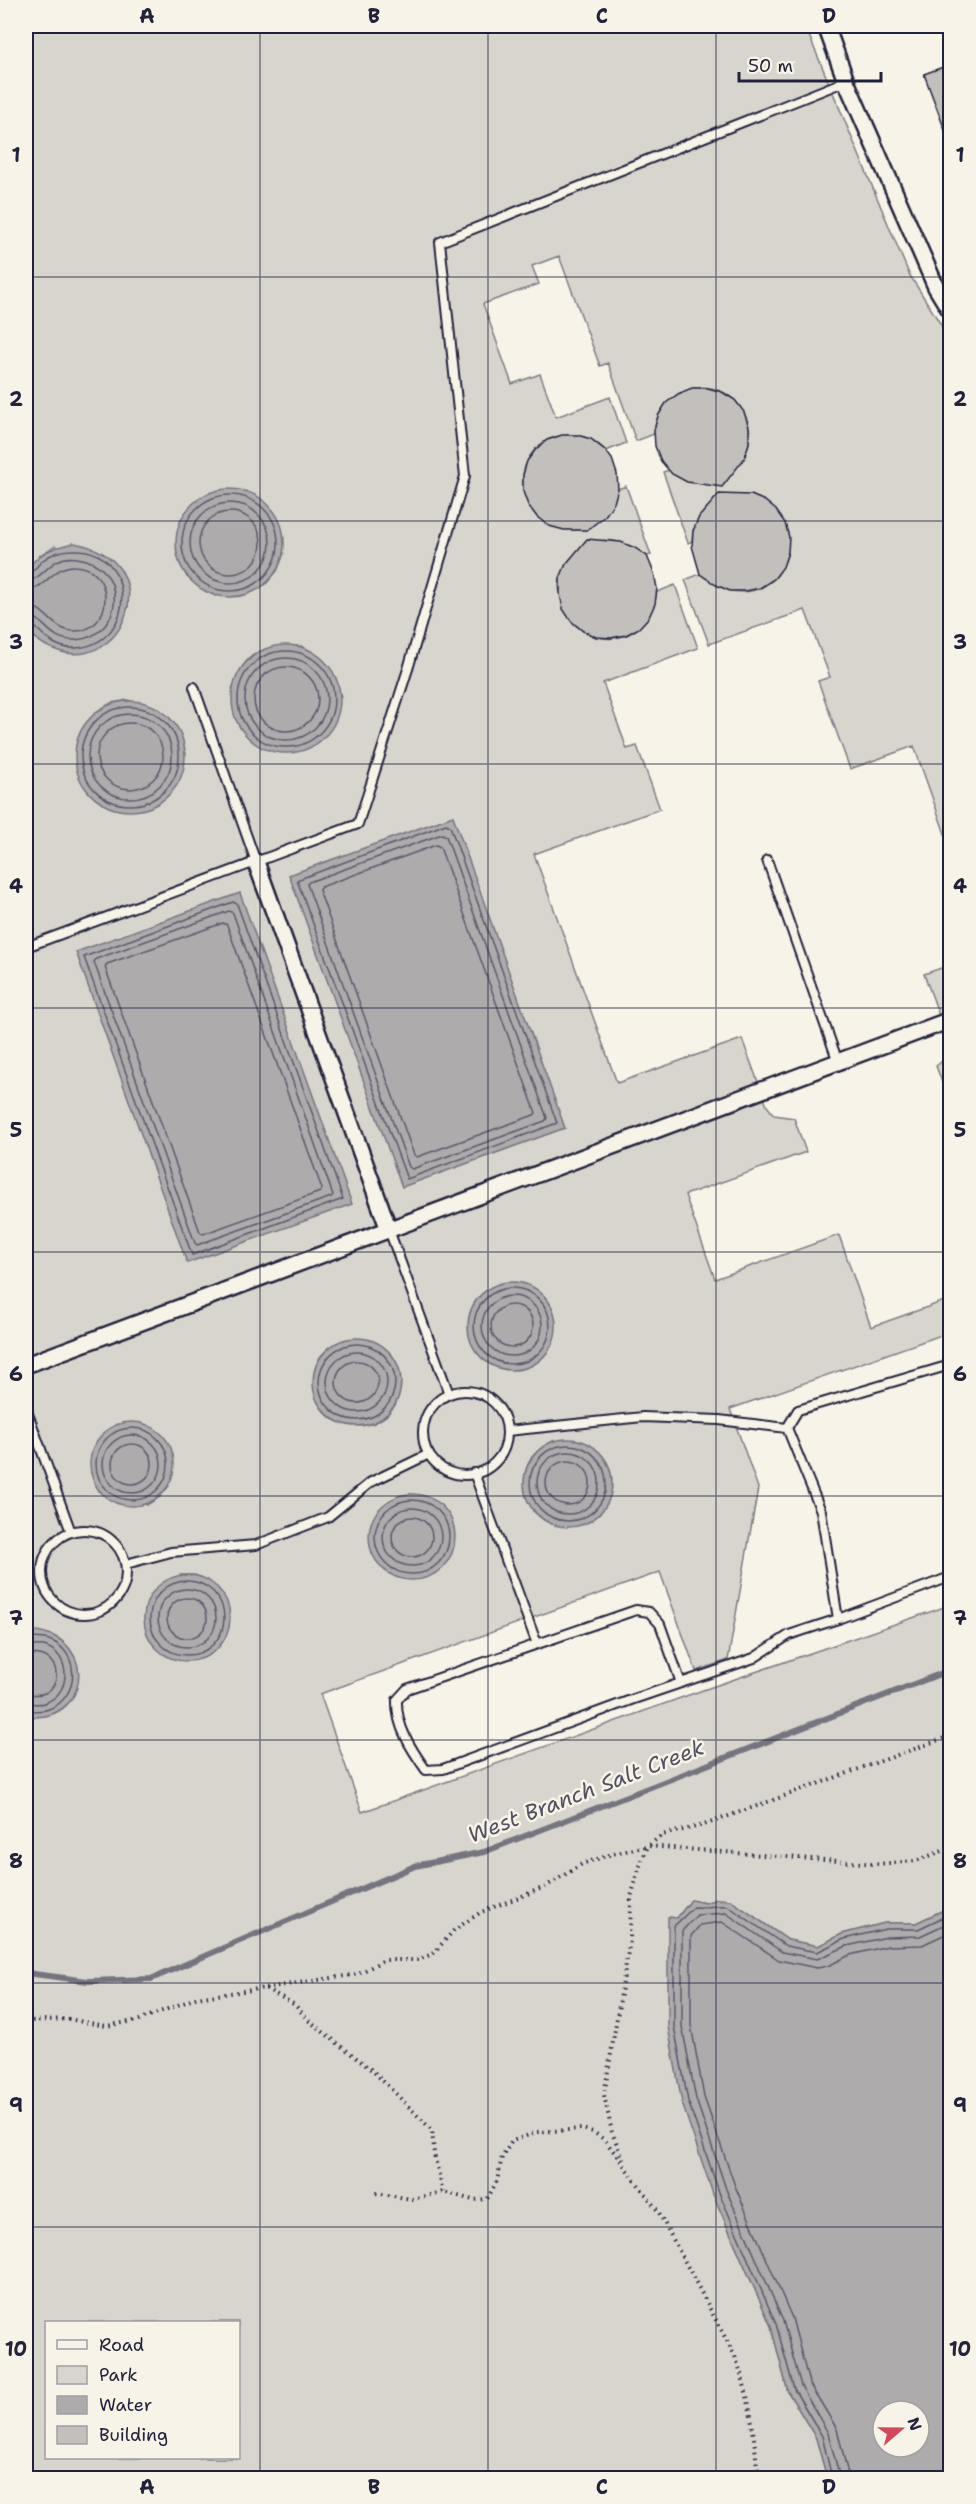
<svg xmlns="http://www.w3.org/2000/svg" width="976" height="2504" viewBox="0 0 976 2504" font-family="'Shantell Sans',sans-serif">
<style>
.green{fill:#d8d5cf;stroke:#7d7c85;stroke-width:1.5;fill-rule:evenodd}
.water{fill:#aeabad;stroke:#76747f;stroke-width:1.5;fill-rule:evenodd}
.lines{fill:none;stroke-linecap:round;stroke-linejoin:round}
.shore{stroke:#5a5969;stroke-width:1.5}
.stream{stroke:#76747f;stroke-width:6}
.building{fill:#c2bfbd;stroke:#22223b;stroke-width:1.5}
.lane-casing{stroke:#22223b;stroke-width:12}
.street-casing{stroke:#22223b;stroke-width:20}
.path{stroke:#22223b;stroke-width:4;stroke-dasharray:1.5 4.5;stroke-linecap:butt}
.lane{stroke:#f7f3e8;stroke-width:8}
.street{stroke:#f7f3e8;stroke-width:15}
.grid{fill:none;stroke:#22223b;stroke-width:1.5;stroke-opacity:0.55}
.labels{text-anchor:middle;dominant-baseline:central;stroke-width:5;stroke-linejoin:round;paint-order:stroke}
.water-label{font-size:22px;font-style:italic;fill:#535263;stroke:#f7f3e8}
.neatline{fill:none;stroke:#22223b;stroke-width:2}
.grid-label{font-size:20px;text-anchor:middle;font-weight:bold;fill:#22223b}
</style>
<rect width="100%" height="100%" fill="#f7f3e8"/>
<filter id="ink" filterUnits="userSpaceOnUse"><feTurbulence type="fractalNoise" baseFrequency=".0167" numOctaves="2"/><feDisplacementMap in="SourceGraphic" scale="12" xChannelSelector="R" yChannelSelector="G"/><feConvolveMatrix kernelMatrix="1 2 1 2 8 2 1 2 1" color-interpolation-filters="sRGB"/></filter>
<g filter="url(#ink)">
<g class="green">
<path d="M26 26H805L909 274 950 339V848L914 746 850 769 818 681 830 677 805 610 709 644 685 580 700 574C709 580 718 587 728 590 785 606 818 522 751 495L693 530 692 541 688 543 663 472 669 470 720 481C789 438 723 357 672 399 661 407 655 420 654 434L636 441 608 363 600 366 559 256 532 266 539 284 483 304 512 384 540 374 556 417 610 397 626 443 606 451C596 440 583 435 569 435 507 437 504 531 579 530L618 489 626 486 651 555 647 556C631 546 610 534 591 544 585 547 580 556 575 561 571 566 563 573 560 579 558 585 560 595 562 601 568 629 600 646 627 635 645 627 654 611 657 592L675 585 698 648 603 683 627 749 637 746 660 809 534 854 617 1083 742 1039 767 1106 774 1115 794 1118 806 1152 685 1195 715 1279 839 1235 871 1327 950 1299V1332L730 1409 758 1488 728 1660 696 1671 660 1572 320 1694 362 1812 703 1690 950 1605V1907L916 1923H885L842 1934 818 1946 788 1940 730 1900 717 1899 705 1903 691 1900 677 1918 669 1917 713 2194 771 2326 788 2392 816 2438 827 2478H26V1716C99 1726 92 1622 26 1633V624L30 633 128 608V589L122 571 55 546 40 555 26 573ZM284 553 277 571 265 585 215 596 200 588 187 577 179 562ZM301 646C325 657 336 671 341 697L232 689C247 648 260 648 301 646ZM128 700C162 716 178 714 186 754L94 713 111 703ZM497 1285 469 1334C469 1310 476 1297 497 1285ZM330 1347 396 1404 386 1416 372 1424H345L332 1419 322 1409 315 1370 320 1357ZM117 1424 169 1486 160 1497 147 1505 99 1491C84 1465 92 1439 117 1424ZM553 1441 544 1520 533 1511 527 1498 531 1458 541 1448ZM410 1494C488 1502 451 1609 384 1570L397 1496ZM180 1575H195L208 1580 154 1646 147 1633 144 1618ZM46 2322H238V2458H46Z"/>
<path d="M950 965V1100L949 1101 936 1066C946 1059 949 1053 948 1040L924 974Z"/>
</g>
<g class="water">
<circle cx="230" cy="543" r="54"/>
<path d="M74 543C171 560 123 681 51 648 41 644 28 634 26 623 22 608 26 588 26 573 35 553 54 547 74 543Z"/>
<circle cx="286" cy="699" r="54"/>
<circle cx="130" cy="756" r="55"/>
<path d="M453 816 565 1128 402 1187 289 875Z"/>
<path d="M240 893 352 1204 187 1263 76 952Z"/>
<circle cx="512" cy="1326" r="44"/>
<circle cx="357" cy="1382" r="44"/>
<circle cx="132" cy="1464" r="42"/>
<circle cx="568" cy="1483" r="44"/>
<circle cx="412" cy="1537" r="43"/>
<circle cx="187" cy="1618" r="43"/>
<path d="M37 1631C100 1642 88 1725 26 1716V1633Z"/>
<path d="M717 1899 730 1900 788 1940 818 1946 842 1934 885 1923H916L950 1907V2478H827L816 2438 788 2392 771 2326 713 2194 682 2103 668 2027V1917L677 1918 691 1900 705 1903ZM883 2411H919V2447H883Z"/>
</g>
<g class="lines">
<g class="shore">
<circle cx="230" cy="543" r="48"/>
<circle cx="230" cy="543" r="40"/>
<circle cx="230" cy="543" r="31"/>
<path d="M26 574C34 573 37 565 43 560 51 554 62 550 73 550 135 547 140 643 76 648 47 650 39 624 26 622"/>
<path d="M26 581C45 580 49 554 77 558 128 564 126 636 76 640 48 642 44 616 26 615"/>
<path d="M26 590C46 590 52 566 74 566 116 566 115 633 73 631 51 630 46 606 26 606"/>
<circle cx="286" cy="699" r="48"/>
<circle cx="286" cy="699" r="41"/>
<circle cx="286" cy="699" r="32"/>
<circle cx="130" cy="756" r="49"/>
<circle cx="130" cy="756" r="42"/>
<circle cx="130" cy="756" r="33"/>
<path d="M446 824 450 826 557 1123 407 1179 297 880Z"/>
<path d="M442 834 446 836 547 1118 545 1121 412 1169 409 1167 307 884 309 882Z"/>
<path d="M436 845 440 847 536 1113 534 1115 417 1157 414 1155 319 890 321 887Z"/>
<path d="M233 902 237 904 343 1199 192 1255 84 957Z"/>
<path d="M229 911 233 913 333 1195 331 1197 197 1245 195 1243 94 962 96 959Z"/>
<path d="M223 923 227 925 322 1189 320 1192 203 1234 200 1232 105 967 107 964Z"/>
<circle cx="512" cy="1326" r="38"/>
<circle cx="512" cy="1326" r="30"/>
<circle cx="512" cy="1326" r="21"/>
<circle cx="357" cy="1382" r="38"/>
<circle cx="357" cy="1382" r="30"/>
<circle cx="357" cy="1382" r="21"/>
<circle cx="132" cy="1464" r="36"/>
<circle cx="132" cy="1464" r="29"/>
<circle cx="132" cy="1464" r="20"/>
<circle cx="568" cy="1483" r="38"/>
<circle cx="568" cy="1483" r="31"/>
<circle cx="568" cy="1483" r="22"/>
<circle cx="412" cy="1537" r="37"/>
<circle cx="412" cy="1537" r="29"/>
<circle cx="412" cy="1537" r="20"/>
<circle cx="187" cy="1618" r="37"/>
<circle cx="187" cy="1618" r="29"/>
<circle cx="187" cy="1618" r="20"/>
<path d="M26 1639C33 1638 41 1637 49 1640 81 1651 80 1698 49 1709 41 1712 33 1711 26 1710"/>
<path d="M26 1647C32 1646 38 1645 44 1646 72 1654 72 1695 44 1703 38 1705 32 1703 26 1703"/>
<path d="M26 1656C30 1655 36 1654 40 1655 59 1659 62 1685 45 1693 39 1696 32 1694 26 1694"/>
<path d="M832 2478 822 2436 794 2389 776 2324 719 2192 688 2101 674 2026V1926L694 1907C705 1908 716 1905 728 1906L786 1946 817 1952 844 1939 886 1929H918L950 1914"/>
<path d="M840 2478 828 2433 801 2386 783 2321 726 2189 696 2099 682 2026V1931L697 1915 726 1913 782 1952 817 1959 847 1946 887 1937 920 1936 950 1922"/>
<path d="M849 2478 837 2429 809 2383 792 2318 735 2186 704 2097 691 2025V1936L700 1925 722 1922 779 1960 817 1968 828 1966 850 1955 888 1946 922 1945 950 1932"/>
</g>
<path class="stream" d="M26 1973 88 1981 151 1979 415 1866 484 1852 950 1670"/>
</g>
<g class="building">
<path d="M951 64V140L949 141 924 74Z"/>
<path d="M692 388H708L722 392 735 400 744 412 749 427V443L744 459 722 487 687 482 672 474 661 461 655 446 654 430 658 416 666 403 678 394Z"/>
<path d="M562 435H577L591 439 606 451 612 459 617 474 618 489 614 503 605 516 587 530H564L549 526 537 517 528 505 523 491V475L527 461 536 449 547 440Z"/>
<path d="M719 494 751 495 765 501 776 510 785 523 789 537 788 552 783 567 774 579 760 588 746 591H730L716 585 700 574 692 546 693 531 699 517Z"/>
<path d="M587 539 621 542 635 548 647 556 654 573 657 588 655 604 649 617 639 628 626 635 611 638 596 637 583 631 571 621 563 609 560 594V578L566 564Z"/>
</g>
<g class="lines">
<g class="lane-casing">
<g id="lane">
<path d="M194 687 256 862"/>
<path d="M767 860 838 1062"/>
<path d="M26 947 358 824 408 669 465 476 440 242 846 81"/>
<path d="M389 1230 449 1394"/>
<circle cx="465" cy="1433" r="42"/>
<path d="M26 1408 71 1532"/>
<path d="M787 1428 798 1410 950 1365"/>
<path d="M507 1431 643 1417 719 1420 787 1428 821 1511 838 1619 789 1635 754 1658 631 1700 443 1769 426 1770C411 1749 396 1726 397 1700L407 1689 636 1610 649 1612 660 1624 681 1683"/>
<path d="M474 1473 537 1644"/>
<circle cx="84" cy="1572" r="42"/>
<path d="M126 1564 171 1552 256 1545 328 1517 371 1482 429 1454"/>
<path d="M838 1619 950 1577"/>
</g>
</g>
<g class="street-casing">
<g id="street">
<path d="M826 26 846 81 936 287 950 310"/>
<path d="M256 862 389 1230"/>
<path d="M26 1365 950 1020"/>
</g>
</g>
<g class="path">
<path d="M265 1988 358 1974 384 1960H419L434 1953 454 1930 481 1912 545 1887 582 1864 612 1854 648 1846 876 1864 916 1861 950 1848"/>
<path d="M26 2021 68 2019 106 2026 139 2020 196 1998 265 1988 295 2005 308 2020 373 2071 432 2130 434 2154 443 2192"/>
<path d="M623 2160 612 2132 604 2095 630 1940 631 1897 639 1868 648 1846 662 1835 704 1825 950 1736"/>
<path d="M376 2193 412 2199 443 2192 473 2200 487 2199 497 2181 502 2157 512 2141 537 2132 582 2129 593 2132 605 2140 658 2211 735 2356C751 2399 754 2434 758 2478"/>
</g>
<use href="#lane" class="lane"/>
<use href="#street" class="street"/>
</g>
</g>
<path class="grid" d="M260 26V2478M488 26V2478M716 26V2478M26 277H950M26 521H950M26 764H950M26 1008H950M26 1252H950M26 1496H950M26 1740H950M26 1983H950M26 2227H950"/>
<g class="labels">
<g class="water-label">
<text transform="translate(586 1791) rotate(-21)">West Branch Salt Creek</text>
</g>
</g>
<rect width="976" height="2504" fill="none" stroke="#f7f3e8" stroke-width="66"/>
<rect x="45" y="2321" width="195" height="138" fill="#f7f3e8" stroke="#a29fa3" stroke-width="1.5"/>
<rect x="57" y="2340" width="30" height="9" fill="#f7f3e8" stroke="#a29fa3" stroke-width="1.5"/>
<text x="99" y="2351" font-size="18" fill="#22223b">Road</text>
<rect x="57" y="2366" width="30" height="18" fill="#d8d5cf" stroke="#a29fa3" stroke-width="1.5"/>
<text x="99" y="2381" font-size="18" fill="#22223b">Park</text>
<rect x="57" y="2396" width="30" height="18" fill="#aeabad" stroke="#a29fa3" stroke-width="1.5"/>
<text x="99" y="2411" font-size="18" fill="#22223b">Water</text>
<rect x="57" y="2426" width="30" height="18" fill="#c2bfbd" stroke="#a29fa3" stroke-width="1.5"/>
<text x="99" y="2441" font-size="18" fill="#22223b">Building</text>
<g transform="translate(901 2429) rotate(70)"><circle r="28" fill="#f7f3e8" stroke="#a29fa3" stroke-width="1.5"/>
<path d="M0-4.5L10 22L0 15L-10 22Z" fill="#d1495b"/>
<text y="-9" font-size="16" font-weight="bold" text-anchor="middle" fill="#22223b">N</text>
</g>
<path d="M739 72v9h142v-9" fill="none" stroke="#22223b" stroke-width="3"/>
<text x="748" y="72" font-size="18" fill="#22223b" stroke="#f7f3e8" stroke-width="4.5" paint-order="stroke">50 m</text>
<rect x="33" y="33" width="910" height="2438" class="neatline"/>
<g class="grid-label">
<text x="147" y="23">A</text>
<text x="374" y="23">B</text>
<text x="602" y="23">C</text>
<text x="829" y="23">D</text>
<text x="16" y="162">1</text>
<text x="960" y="162">1</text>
<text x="16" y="406">2</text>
<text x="960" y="406">2</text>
<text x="16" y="649">3</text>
<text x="960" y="649">3</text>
<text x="16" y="893">4</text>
<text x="960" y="893">4</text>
<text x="16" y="1137">5</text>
<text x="960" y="1137">5</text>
<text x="16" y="1381">6</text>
<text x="960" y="1381">6</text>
<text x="16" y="1625">7</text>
<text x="960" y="1625">7</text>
<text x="16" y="1868">8</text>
<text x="960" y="1868">8</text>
<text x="16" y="2112">9</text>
<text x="960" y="2112">9</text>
<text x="16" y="2356">10</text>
<text x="960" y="2356">10</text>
<text x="147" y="2494">A</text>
<text x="374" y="2494">B</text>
<text x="602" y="2494">C</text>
<text x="829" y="2494">D</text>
</g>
</svg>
